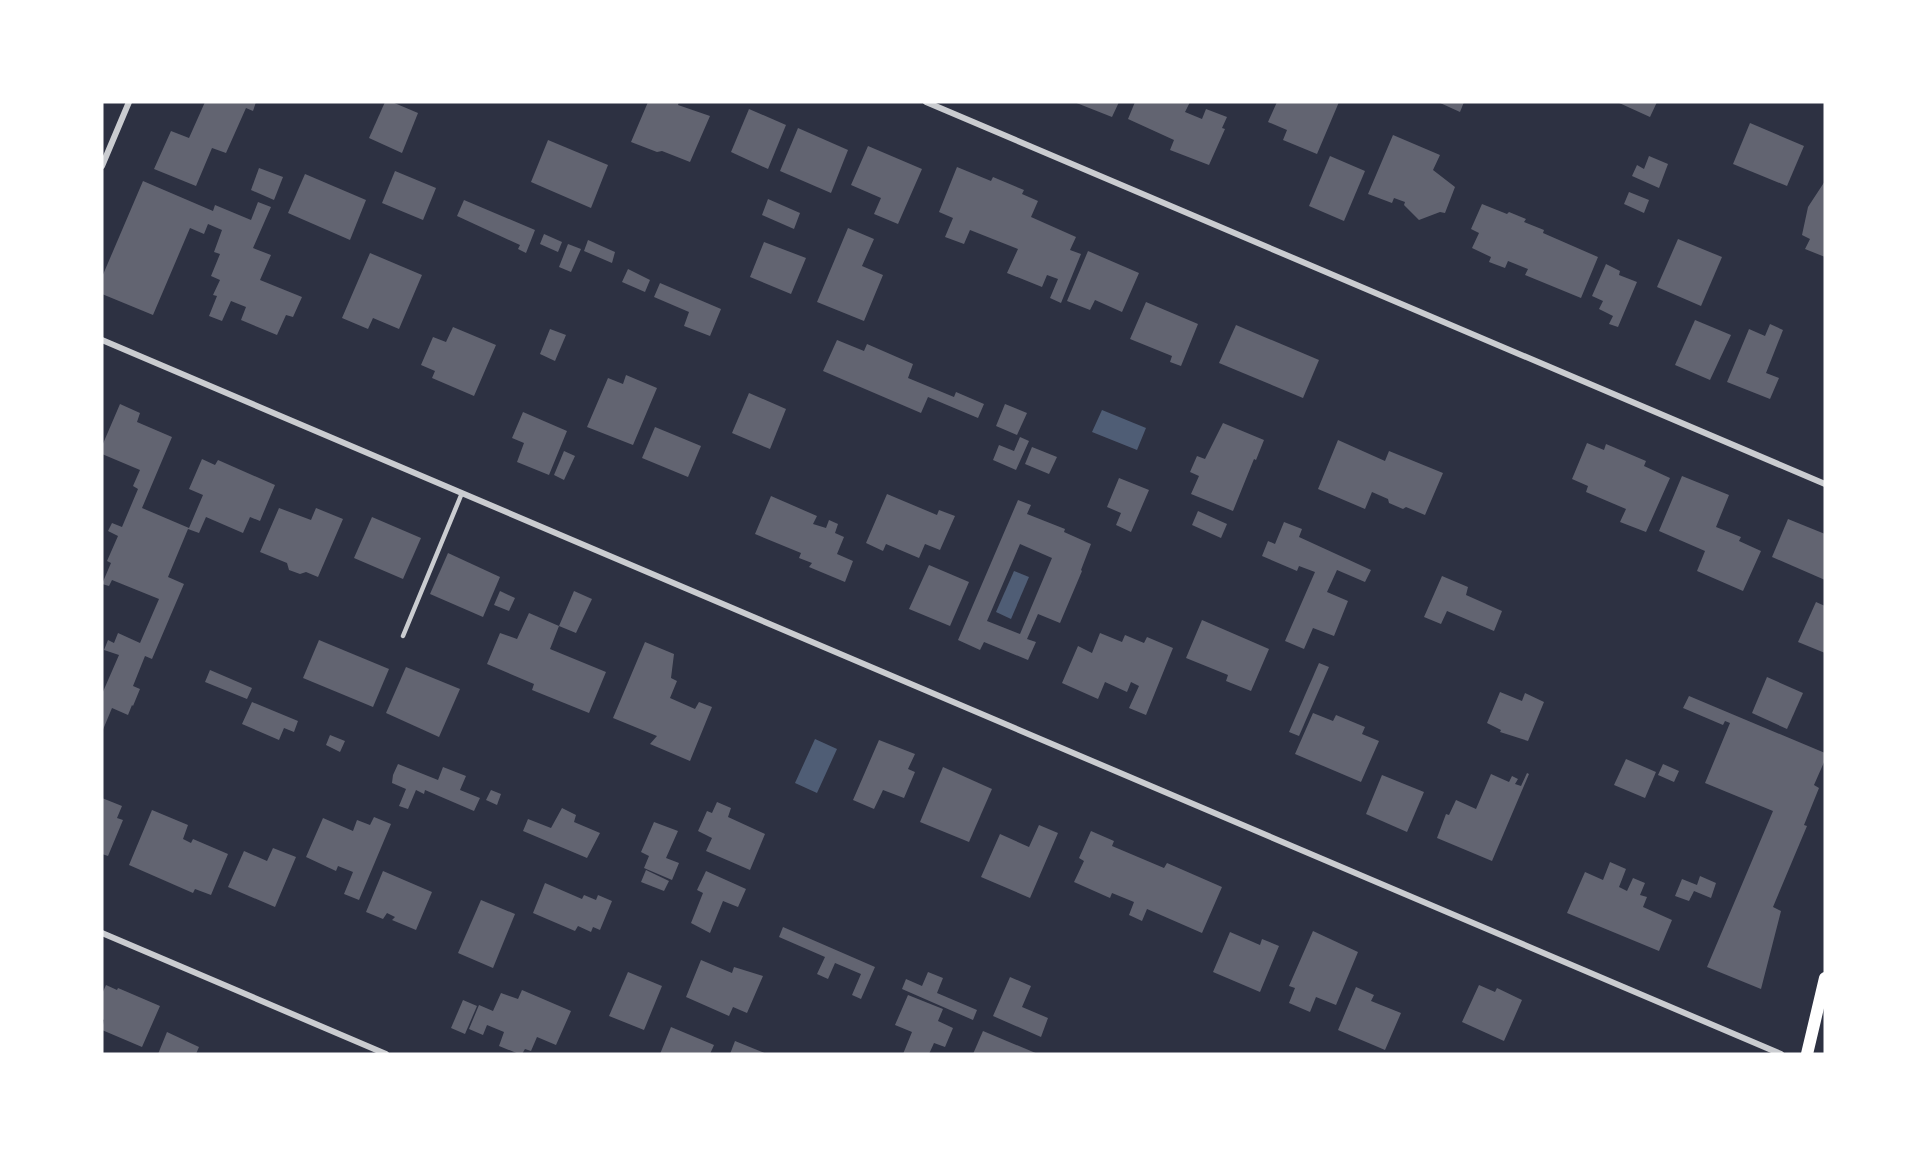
<svg xmlns="http://www.w3.org/2000/svg" width="1927" height="1156" viewBox="0 0 1927 1156" font-family="'Archivo Narrow',sans-serif">
<style>
.water{fill:#4f5d75}
.building{fill:#626471;fill-rule:evenodd}
.lines{fill:none;stroke-linecap:round;stroke-linejoin:round}
.service{stroke:#caccd0;stroke-width:4.5}
.minor{stroke:#caccd0;stroke-width:6}
.secondary{stroke:#fff;stroke-width:12}
</style>
<rect width="100%" height="100%" fill="#2d3142"/>
<g class="water">
<path d="M1102 410 1146 428 1137 450 1092 432Z"/>
<path d="M1014 571 1029 577 1011 619 996 612Z"/>
<path d="M815 739 837 749 817 793 795 783Z"/>
</g>
<g class="building">
<path d="M205 102H256L253 111 246 108 226 153 212 148 196 186 154 169 171 131 189 138Z"/>
<path d="M385 102H392L418 113 402 153 369 138Z"/>
<path d="M648 102H679L678 105 710 116 690 162 662 151 657 152 631 142Z"/>
<path d="M1074 102H1119L1112 117Z"/>
<path d="M1135 102H1190L1185 112 1202 119 1206 109 1227 117 1222 128 1225 129 1209 165 1170 150 1174 140 1128 119Z"/>
<path d="M1277 102H1339L1317 154 1283 140 1287 130 1268 122Z"/>
<path d="M1438 102H1464L1460 112Z"/>
<path d="M1617 102H1657L1650 117Z"/>
<path d="M749 109 786 125 768 169 731 152Z"/>
<path d="M1750 123 1804 146 1787 186 1733 164Z"/>
<path d="M798 128 848 150 831 193 780 171Z"/>
<path d="M1393 135 1440 155 1433 170 1455 187 1445 213 1440 212 1419 220 1404 205 1405 202 1394 198 1392 203 1368 194Z"/>
<path d="M548 140 608 165 591 208 531 182Z"/>
<path d="M868 146 922 169 898 224 874 214 881 198 851 185Z"/>
<path d="M1330 156 1365 171 1344 221 1309 206Z"/>
<path d="M1649 156 1668 164 1659 188 1632 176 1637 165 1644 169Z"/>
<path d="M957 167 991 181 993 177 1024 190 1022 194 1038 201 1031 217 1076 237 1070 250 1081 254 1061 303 1050 298 1058 279 1047 275 1042 287 1007 273 1018 249 970 230 964 244 945 237 953 218 939 212Z"/>
<path d="M259 168 283 177 274 200 251 190Z"/>
<path d="M395 171 436 188 423 220 382 203Z"/>
<path d="M305 174 366 200 350 240 288 213Z"/>
<path d="M143 181 213 211 215 205 251 220 258 202 271 207 253 248 271 255 260 280 302 297 293 317 286 315 277 335 241 320 246 307 231 301 222 321 209 316 217 296 213 295 220 280 211 276 220 254 214 252 222 230 208 224 204 234 190 228 153 315 102 294V277Z"/>
<path d="M1825 181V257L1805 249 1810 239 1802 235 1808 207Z"/>
<path d="M1629 192 1649 200 1644 213 1624 204Z"/>
<path d="M768 199 800 213 794 229 762 215Z"/>
<path d="M464 200 535 230 526 253 518 249 520 245 457 216Z"/>
<path d="M1482 204 1507 214 1509 212 1526 219 1524 222 1544 230 1543 233 1598 257 1581 298 1525 275 1528 269 1508 261 1505 268 1489 262 1491 257 1472 248 1479 233 1471 229Z"/>
<path d="M848 228 874 239 862 266 883 275 864 321 817 302Z"/>
<path d="M544 234 562 242 558 252 540 244Z"/>
<path d="M1678 239 1722 257 1701 306 1657 287Z"/>
<path d="M588 240 615 252 612 263 584 251Z"/>
<path d="M764 242 806 258 791 294 750 277Z"/>
<path d="M568 244 581 249 571 272 559 267Z"/>
<path d="M1088 251 1139 273 1122 312 1095 300 1090 310 1067 301Z"/>
<path d="M370 253 422 275 399 329 373 318 368 329 342 318Z"/>
<path d="M1606 264 1620 271 1619 275 1637 282 1618 327 1609 324 1613 316 1599 309 1603 301 1592 296Z"/>
<path d="M628 269 650 280 645 292 622 282Z"/>
<path d="M660 283 721 309 710 336 684 326 689 312 654 297Z"/>
<path d="M1146 302 1198 324 1181 366 1170 362 1172 356 1130 339Z"/>
<path d="M1695 320 1731 335 1710 380 1675 365Z"/>
<path d="M1770 324 1783 330 1766 373 1779 378 1770 399 1727 382 1749 329 1765 336Z"/>
<path d="M1236 325 1319 360 1303 398 1219 363Z"/>
<path d="M453 327 496 345 474 396 432 378 435 371 421 365 433 337 446 342Z"/>
<path d="M550 329 566 335 555 361 540 354Z"/>
<path d="M837 340 864 351 867 344 913 364 908 378 954 397 956 392 984 404 978 418 928 397 921 413 823 371Z"/>
<path d="M626 375 657 388 633 445 587 427 608 378 623 384Z"/>
<path d="M749 393 786 409 770 449 732 433Z"/>
<path d="M120 404 140 413 137 422 172 437 142 508 189 528 203 495 189 489 202 459 215 465 218 460 275 485 260 521 250 517 243 533 206 517 199 533 188 529 168 577 184 584 152 659 145 656 133 686 140 689 133 706 132 705 128 715 112 708 102 732V694L119 655 104 650 108 640 114 643 118 633 140 643 159 599 112 580 109 586 102 584 111 563 107 561 118 536 108 531 112 523 122 527 138 489 133 486 140 470 102 454V446Z"/>
<path d="M1005 404 1027 413 1017 435 996 426Z"/>
<path d="M523 412 567 431 549 475 517 462 524 443 512 438Z"/>
<path d="M1223 423 1264 440 1256 460 1254 459 1233 511 1191 494 1199 476 1190 472 1197 456 1205 459Z"/>
<path d="M655 427 701 446 688 477 642 458Z"/>
<path d="M1020 437 1029 441 1016 470 993 460 999 445 1014 451Z"/>
<path d="M1338 440 1385 461 1389 451 1443 473 1425 515 1406 507 1403 509 1389 503 1388 499 1372 492 1365 509 1318 489Z"/>
<path d="M1587 443 1604 450 1606 444 1646 461 1644 466 1670 478 1646 532 1620 522 1626 509 1586 492 1588 486 1572 479Z"/>
<path d="M1032 447 1057 457 1049 474 1025 464Z"/>
<path d="M564 451 575 456 564 480 554 475Z"/>
<path d="M1682 476 1729 495 1716 527 1741 537 1739 541 1761 551 1743 591 1697 571 1705 551 1659 531Z"/>
<path d="M1119 478 1149 490 1131 532 1116 525 1121 513 1107 507Z"/>
<path d="M887 494 937 515 939 510 955 516 940 550 925 544 919 558 886 544 883 551 866 543Z"/>
<path d="M771 496 817 516 813 524 826 528 829 520 838 524 835 533 844 537 837 554 853 561 845 582 809 567 812 563 799 558 801 553 755 534Z"/>
<path d="M1018 500 1031 505 1027 514 1065 529 1064 532 1091 544 1081 570 1082 571 1060 623 1038 614 1027 639 1036 642 1028 660 984 642 980 650 958 640ZM1020 544 1052 558 1020 634 987 621Z"/>
<path d="M279 508 311 520 316 508 343 519 318 577 306 572 300 574 289 570 287 563 260 552Z"/>
<path d="M1198 511 1227 524 1221 538 1192 525Z"/>
<path d="M372 517 421 538 403 579 354 558Z"/>
<path d="M1788 519 1825 534V580L1772 557Z"/>
<path d="M1284 522 1302 529 1299 537 1371 570 1365 582 1337 570 1327 592 1348 601 1334 636 1313 628 1304 649 1285 641 1315 572 1299 566 1297 571 1262 556 1268 541 1275 544Z"/>
<path d="M448 553 500 577 483 617 430 594Z"/>
<path d="M929 565 969 582 950 626 909 609Z"/>
<path d="M1442 576 1468 587 1466 595 1502 611 1494 631 1447 611 1441 624 1424 617Z"/>
<path d="M500 591 515 598 509 611 494 605Z"/>
<path d="M574 591 592 599 576 633 559 626 550 649 606 672 589 713 532 690 534 684 487 664 500 633 517 639 529 613 559 626Z"/>
<path d="M1816 602 1825 606V653L1798 642Z"/>
<path d="M1202 620 1269 649 1251 691 1226 681 1228 675 1186 658Z"/>
<path d="M1100 633 1122 642 1125 635 1144 643 1147 637 1173 648 1146 715 1129 708 1139 686 1131 682 1127 692 1105 682 1098 699 1062 683 1078 646 1092 653Z"/>
<path d="M319 640 389 669 373 707 303 678Z"/>
<path d="M645 642 674 654 671 678 677 681 670 698 695 709 699 702 712 707 690 761 650 744 657 736 613 718Z"/>
<path d="M1319 663 1329 667 1299 736 1289 732Z"/>
<path d="M406 667 460 689 439 737 386 713Z"/>
<path d="M210 670 252 688 247 699 205 682Z"/>
<path d="M1767 677 1803 693 1787 729 1752 713Z"/>
<path d="M1500 692 1522 701 1525 693 1544 702 1528 741 1500 732 1501 730 1487 723Z"/>
<path d="M1689 696 1825 753V760L1814 785 1819 788 1804 825 1807 826 1773 907 1781 911 1761 989 1707 967 1773 811 1705 783 1730 723 1725 721 1723 725 1683 708Z"/>
<path d="M252 702 298 721 294 732 284 728 279 740 242 724Z"/>
<path d="M1313 713 1333 721 1336 715 1365 727 1362 734 1379 741 1361 782 1295 754Z"/>
<path d="M330 735 345 741 340 752 326 745Z"/>
<path d="M879 740 915 754 908 769 915 772 904 798 883 790 874 809 853 800Z"/>
<path d="M1626 759 1656 772 1645 798 1614 785Z"/>
<path d="M398 764 438 780 443 767 466 776 460 790 480 798 474 811 425 790 424 794 416 790 408 809 399 806 406 789 392 783 393 775Z"/>
<path d="M1663 764 1679 771 1674 782 1658 775Z"/>
<path d="M943 767 992 789 969 842 920 822Z"/>
<path d="M1527 773 1529 774 1492 861 1437 838 1446 814 1449 815 1456 800 1476 809 1491 774 1509 782 1512 776 1518 779 1515 784 1521 786Z"/>
<path d="M1382 775 1424 792 1407 832 1366 814Z"/>
<path d="M491 790 501 794 497 805 486 800Z"/>
<path d="M102 798 122 806 117 818 123 820 108 856 102 854Z"/>
<path d="M717 802 731 808 728 817 765 834 750 870 706 851 712 838 698 831 707 811 712 813Z"/>
<path d="M562 808 576 815 574 822 600 833 587 858 523 831 528 819 551 828Z"/>
<path d="M152 810 188 825 183 839 191 843 193 839 228 854 211 895 195 889 193 893 129 865Z"/>
<path d="M374 817 391 824 359 900 344 894 353 872 338 866 336 871 306 857 323 818 353 831 357 820 370 825Z"/>
<path d="M654 822 678 831 666 858 679 863 672 880 644 868 649 856 641 852Z"/>
<path d="M1039 825 1058 833 1030 898 981 877 1000 834 1029 847Z"/>
<path d="M1091 831 1114 841 1112 846 1164 868 1167 863 1222 887 1202 933 1147 909 1142 921 1129 915 1134 902 1112 893 1110 898 1074 882 1084 861 1079 858Z"/>
<path d="M273 848 296 857 275 907 228 887 244 851 267 861Z"/>
<path d="M1610 862 1626 869 1619 887 1627 891 1633 878 1645 883 1640 895 1647 897 1643 907 1672 920 1659 951 1567 913 1585 872 1603 880Z"/>
<path d="M646 870 669 881 664 891 641 882Z"/>
<path d="M383 871 432 892 416 930 392 920 395 917 387 913 383 919 366 912Z"/>
<path d="M706 871 746 889 738 907 723 901 710 933 691 923 703 893 697 890Z"/>
<path d="M1700 876 1716 883 1711 898 1694 891 1689 901 1675 896 1682 879 1697 885Z"/>
<path d="M545 883 582 899 584 895 596 900 598 895 612 901 600 930 593 927 591 932 578 926 575 931 533 913Z"/>
<path d="M481 900 515 914 493 968 458 953Z"/>
<path d="M783 927 875 967 861 999 852 995 861 974 835 963 828 979 817 974 825 957 779 937Z"/>
<path d="M1313 931 1358 952 1336 1005 1316 997 1310 1012 1289 1003 1295 988 1289 986Z"/>
<path d="M1230 932 1260 945 1262 939 1279 946 1260 992 1213 972Z"/>
<path d="M701 960 732 973 734 967 763 976 747 1013 733 1007 729 1016 686 997Z"/>
<path d="M628 972 662 986 644 1030 609 1016Z"/>
<path d="M928 972 943 978 937 993 977 1010 973 1020 902 989 906 979 922 986Z"/>
<path d="M1010 977 1031 986 1022 1007 1048 1018 1041 1037 993 1016Z"/>
<path d="M106 985 117 990 118 988 160 1006 142 1047 102 1030 104 1020 102 1019V994Z"/>
<path d="M1479 985 1495 992 1497 988 1522 1000 1504 1041 1462 1022Z"/>
<path d="M1356 987 1374 995 1371 1001 1401 1013 1385 1050 1338 1030Z"/>
<path d="M522 990 571 1011 556 1045 537 1037 531 1051 525 1049 522 1054H519L499 1046 504 1032 487 1025 483 1035 469 1029 479 1005 493 1011 501 993 518 999Z"/>
<path d="M908 995 943 1009 938 1021 953 1028 945 1047 934 1043 929 1054H903L912 1032 895 1025Z"/>
<path d="M463 1000 477 1006 465 1034 451 1028Z"/>
<path d="M671 1027 714 1045 710 1054H660Z"/>
<path d="M983 1031 1038 1054H973Z"/>
<path d="M167 1032 199 1047 196 1054H158Z"/>
<path d="M735 1041 767 1054H730Z"/>
</g>
<g class="lines">
<path class="service" d="M403 636 462 493"/>
<g class="minor">
<path d="M926 102 1825 484"/>
<path d="M102 166 129 102"/>
<path d="M102 340 1781 1054"/>
<path d="M102 933 386 1054"/>
</g>
<path class="secondary" d="M1807 1054 1825 978"/>
</g>
<rect width="1927" height="1156" fill="none" stroke="#ffffff" stroke-width="207"/>
</svg>
